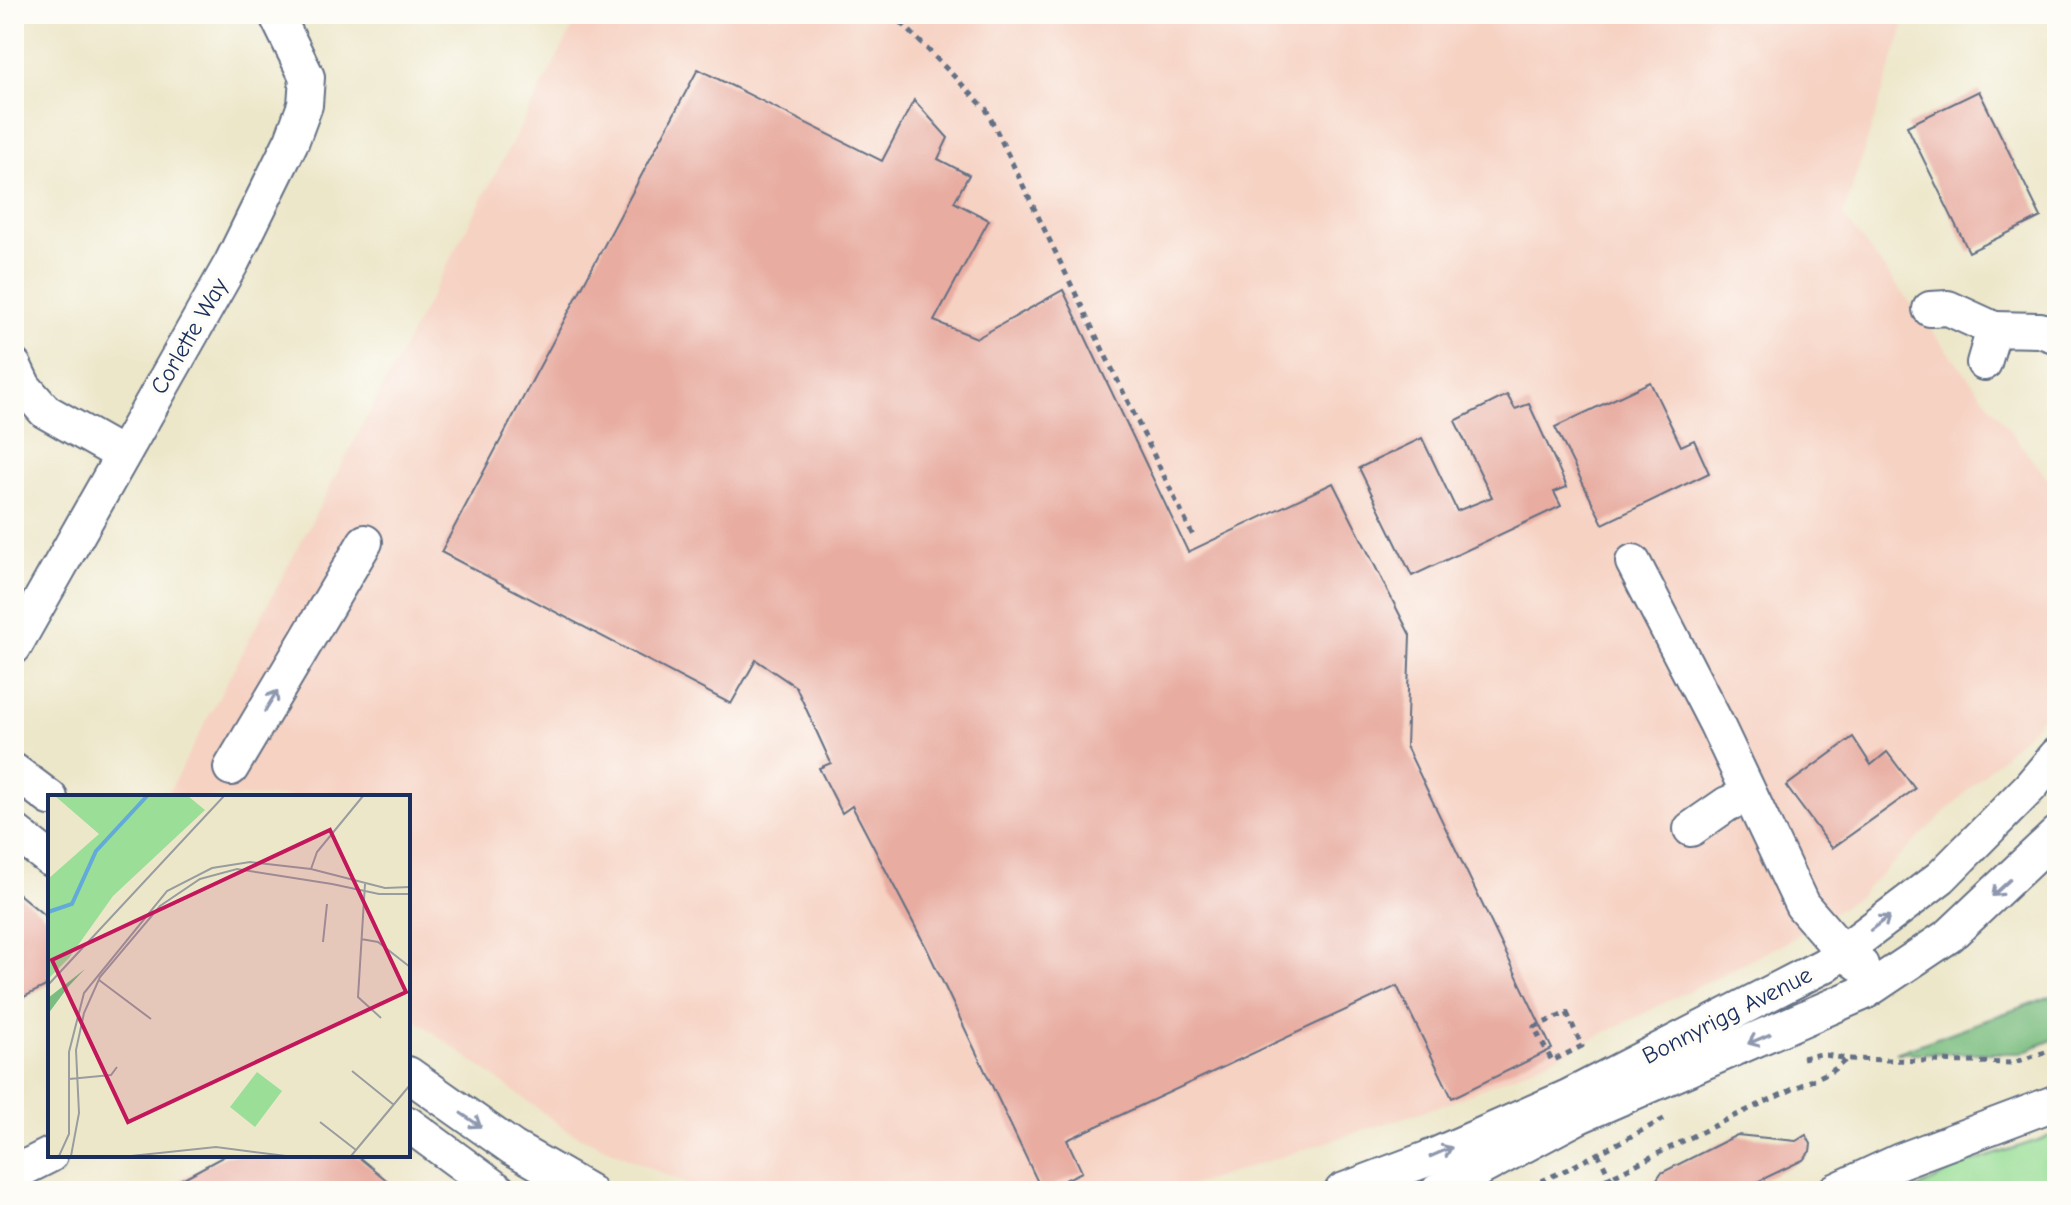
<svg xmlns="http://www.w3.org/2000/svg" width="2071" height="1205" viewBox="0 0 2071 1205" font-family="'Comic Neue',sans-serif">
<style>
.built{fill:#f6d2c3}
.green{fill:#9ade97;stroke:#5a867a;stroke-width:2}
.forest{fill:#7bbd80;stroke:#4b766f;stroke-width:2}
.building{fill:#e8aca0}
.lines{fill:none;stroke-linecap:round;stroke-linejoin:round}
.minor-casing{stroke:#646f84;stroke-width:38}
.path{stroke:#646f84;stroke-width:5;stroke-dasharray:6 6;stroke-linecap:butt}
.minor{stroke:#fff;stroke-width:34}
.oneway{stroke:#8d97ae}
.labels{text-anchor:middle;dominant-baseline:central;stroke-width:7;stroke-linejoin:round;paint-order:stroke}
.street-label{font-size:24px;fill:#1b2f5e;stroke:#fdfcf7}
.inset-river{fill:none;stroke:#62aad9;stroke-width:4}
.inset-road{fill:none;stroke:#999d9f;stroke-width:2}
.view{fill:#c2185b;fill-opacity:0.15;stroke:#c2185b;stroke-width:4}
.inset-edge{fill:none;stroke:#1b2f5e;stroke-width:4}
</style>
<rect width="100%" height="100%" fill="#fdfcf7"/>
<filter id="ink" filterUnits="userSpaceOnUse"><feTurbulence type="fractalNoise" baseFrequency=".0125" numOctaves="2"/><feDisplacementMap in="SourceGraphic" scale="16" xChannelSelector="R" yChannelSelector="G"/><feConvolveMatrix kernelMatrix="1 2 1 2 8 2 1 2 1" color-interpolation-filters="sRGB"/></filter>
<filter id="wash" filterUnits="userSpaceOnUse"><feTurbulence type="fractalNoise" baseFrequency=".006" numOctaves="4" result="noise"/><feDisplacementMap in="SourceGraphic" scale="32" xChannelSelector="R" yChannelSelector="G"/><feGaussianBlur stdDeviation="1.8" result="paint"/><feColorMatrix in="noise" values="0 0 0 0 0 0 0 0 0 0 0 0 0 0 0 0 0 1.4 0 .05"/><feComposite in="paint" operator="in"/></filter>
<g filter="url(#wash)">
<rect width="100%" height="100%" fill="#ede7ca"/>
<path class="built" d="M580 14H1908L1843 216 2057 491V697L2032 728 1857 898 1785 943 1560 1055 1452 1102 1175 1191H701L568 1131 408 1014V797H166Z"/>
<path class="green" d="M2057 1134V1191H1913L1963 1165Z"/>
<path class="forest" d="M2057 994V1038L2021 1053H1896Z"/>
<g id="blocks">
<g class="building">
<path d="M698 69 882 161 914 100 948 138 938 159 969 175 954 202 989 220 934 321 977 338 1063 290 1188 552 1333 483 1410 635 1406 746 1552 1049 1452 1098 1397 986 1067 1140 1082 1172 1042 1191 927 949 852 806 842 813 819 768 831 763 796 687 756 660 731 704 441 552Z"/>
<path d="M1979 91 2041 217 1969 252 1907 126Z"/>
<path d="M1650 382 1681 446 1694 440 1709 473 1603 524 1555 427Z"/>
<path d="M1507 395 1515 409 1529 404 1567 487 1554 492 1561 506 1412 576 1359 468 1422 438 1457 511 1492 497 1455 421Z"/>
<path d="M1853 737 1871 765 1887 752 1915 789 1832 848 1786 786Z"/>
<path d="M14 890 50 920V984L14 1002Z"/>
<path d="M1737 1135 1796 1141 1806 1135 1811 1144 1810 1151 1803 1160 1738 1191H1649L1661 1173Z"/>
<path d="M226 1155H356L400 1191H186L180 1180Z"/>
</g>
</g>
</g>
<g filter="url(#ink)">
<use href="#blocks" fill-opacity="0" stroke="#646f84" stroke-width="2"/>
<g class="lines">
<g class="minor-casing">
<g id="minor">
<path d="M1930 309 1948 308 1994 329"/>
<path d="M1984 363 1994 329 2040 330 2057 336"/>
<path d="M14 366 24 387 45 411 121 454"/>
<path d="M1633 562 1716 723 1802 905 1843 952 1861 965"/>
<path d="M14 647 232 262 292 140 305 105 307 77 276 14"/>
<path d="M231 768 365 542"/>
<path d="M14 771 50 798"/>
<path d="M1691 829 1727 804 1749 795"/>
<path d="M14 831 50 859"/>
<path d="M408 1074 513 1148 588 1191"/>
<path d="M408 1124 499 1191"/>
<path d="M14 1173 50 1155"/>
<path d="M1342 1191 1427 1159 1568 1097 1825 965 1941 877 2030 787 2057 755"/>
<path d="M1438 1191 1579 1116 1865 992 1950 935 2057 834"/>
<path d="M1835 1191 1900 1161 2057 1102"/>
</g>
</g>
<g class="path">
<path d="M893 14 986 109 1194 538"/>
<path d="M1567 1013 1582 1046 1552 1061 1534 1027Z"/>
<path d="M1802 1058 1820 1054 1848 1059 2013 1063 2057 1048"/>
<path d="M1598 1153 1617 1191"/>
<path d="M1519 1191 1568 1169 1668 1117"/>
<path d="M1582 1191 1728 1119 1832 1071 1847 1059"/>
</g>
<use href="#minor" class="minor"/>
</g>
<defs><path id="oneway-shaft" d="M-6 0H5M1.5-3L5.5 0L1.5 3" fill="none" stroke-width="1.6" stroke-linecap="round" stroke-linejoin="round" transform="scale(2)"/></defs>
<g class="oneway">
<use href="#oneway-shaft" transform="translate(271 701) rotate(-59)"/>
<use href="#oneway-shaft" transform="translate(2001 888) rotate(137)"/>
<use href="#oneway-shaft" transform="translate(1880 923) rotate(-37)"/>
<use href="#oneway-shaft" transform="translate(1759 1039) rotate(157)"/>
<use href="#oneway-shaft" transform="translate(471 1120) rotate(34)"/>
<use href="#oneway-shaft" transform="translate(1441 1152) rotate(-23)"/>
</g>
</g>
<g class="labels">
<g class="street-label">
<text transform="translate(189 336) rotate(-60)">Corlette Way</text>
<text transform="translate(1727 1015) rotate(-27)">Bonnyrigg Avenue</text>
</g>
</g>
<g transform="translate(48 795)">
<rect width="362" height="362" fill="#ede7ca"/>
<path d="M7 1H140L157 15 65 101 21 163 0 184V84L51 39ZM209 277 234 296 207 332 182 312Z" fill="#9ade97"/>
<path d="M37 174 20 192 0 219V203Z" fill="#7bbd80"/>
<path class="inset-river" d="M0 117 24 109 48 56 99 1"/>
<path class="inset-road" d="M263 74 269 57 315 1M284 89 331 99H362M317 89 310 202 333 223M313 144 330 147 362 172M275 147 279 109M51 185 103 224M0 190 176 1M304 276 346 310M21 284 63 280 69 272M272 327 308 355M11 361 21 339V257L36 198 119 96 164 73 202 67 263 74 337 93 362 92M23 361 31 318 28 255 36 218 52 182 112 111 152 84 189 74 284 89M83 361 168 352 238 361M303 361 362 290"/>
<path class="view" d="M282 35 358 197 80 327 4 165Z"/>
<rect width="362" height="362" class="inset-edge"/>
</g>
<rect width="2071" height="1205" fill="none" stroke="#fdfcf7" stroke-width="48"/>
</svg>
